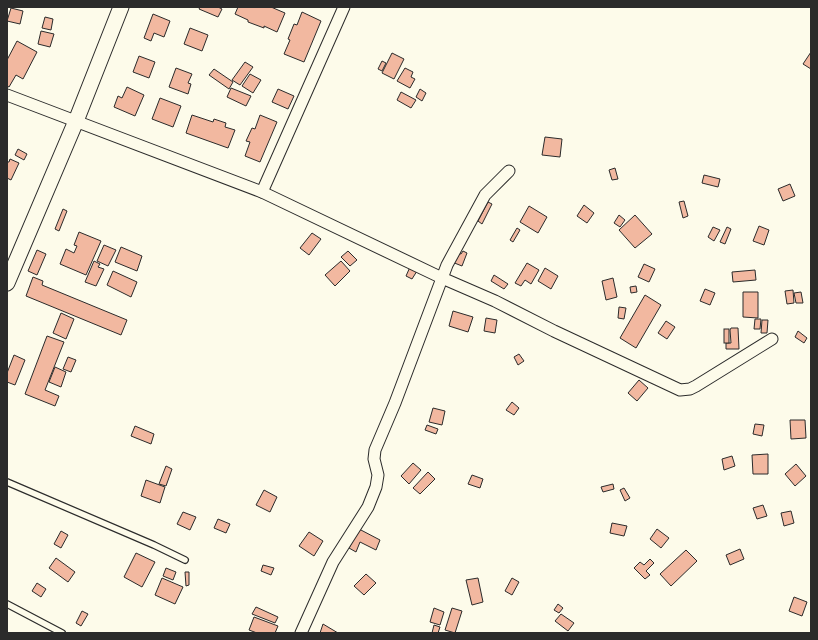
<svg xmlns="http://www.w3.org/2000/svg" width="818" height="640" viewBox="0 0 818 640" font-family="'Sofia Sans Condensed',sans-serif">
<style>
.building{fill:#f2b8a0;stroke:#2b2b2b}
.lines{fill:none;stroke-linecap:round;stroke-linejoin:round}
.lane-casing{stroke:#2b2b2b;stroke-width:8}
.street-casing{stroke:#2b2b2b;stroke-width:13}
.secondary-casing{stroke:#2b2b2b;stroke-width:17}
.lane{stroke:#fdfbea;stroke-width:5.5}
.street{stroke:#fdfbea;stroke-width:11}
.secondary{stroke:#fdfbea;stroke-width:15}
</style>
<rect width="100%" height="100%" fill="#fdfbea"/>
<g class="building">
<path d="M200 7H218L222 9 218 17 199 9Z"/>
<path d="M238 7H271L285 13 277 32 264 26V28L248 22V20L235 14Z"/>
<path d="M11 8 23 11 20 24 7 21Z"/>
<path d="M302 12 321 21 304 62 284 54 290 40 288 39 294 24 297 25Z"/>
<path d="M153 14 170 21 164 37 154 33 151 41 144 38Z"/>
<path d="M45 17 53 19 51 30 42 28Z"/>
<path d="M190 28 208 35 202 51 184 44Z"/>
<path d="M41 31 54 34 50 47 38 44Z"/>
<path d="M17 41 37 52 23 79 16 75 9 87 7 86V60Z"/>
<path d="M811 52V69L803 64Z"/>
<path d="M392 53 404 59 394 79 382 73Z"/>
<path d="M139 56 155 62 149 78 133 72Z"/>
<path d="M382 61 386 63 382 71 378 69Z"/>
<path d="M245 62 253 67 240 85 232 80Z"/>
<path d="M176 68 192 74 188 83 191 84 188 94 169 87Z"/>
<path d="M405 68 413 72 411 77 415 79 410 88 397 81Z"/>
<path d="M214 69 233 82 229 89 209 75Z"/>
<path d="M250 74 261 80 253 93 242 86Z"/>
<path d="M127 87 144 95 135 116 114 107 118 96 122 98Z"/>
<path d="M231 88 251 96 246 106 227 97Z"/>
<path d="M278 89 294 96 288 109 272 102Z"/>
<path d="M420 89 426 93 422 101 416 97Z"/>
<path d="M401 92 416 100 411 108 397 100Z"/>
<path d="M160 98 181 106 173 127 152 119Z"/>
<path d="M192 115 213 122 214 119 226 123 225 127 235 130 228 148 186 133Z"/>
<path d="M260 115 277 122 260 162 245 156 250 142 246 141 252 128 255 129Z"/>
<path d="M545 137 562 139 560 157 542 155Z"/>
<path d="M18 149 27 154 24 160 15 155Z"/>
<path d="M10 159 19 163 11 180 7 178V162H9Z"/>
<path d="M615 168 618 179 612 180 609 170Z"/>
<path d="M704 175 720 179 718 187 702 183Z"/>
<path d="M790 184 795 196 783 201 778 189Z"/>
<path d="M684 201 688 216 683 218 679 202Z"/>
<path d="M488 202 492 204 482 224 478 221Z"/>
<path d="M584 205 594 213 587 223 577 216Z"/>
<path d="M529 206 547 217 538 233 520 222Z"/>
<path d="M63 209 67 211 59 231 55 229Z"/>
<path d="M619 215 625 220 620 227 614 223Z"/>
<path d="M635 215 652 234 635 248 619 230Z"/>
<path d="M759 226 769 230 764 245 753 241Z"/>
<path d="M713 227 720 230 714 241 708 237Z"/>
<path d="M727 227 731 229 725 244 720 242Z"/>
<path d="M517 228 520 230 513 242 510 240Z"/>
<path d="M79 232 101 241 86 275 60 264 66 249 74 253 77 246 74 245Z"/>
<path d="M312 233 321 239 309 255 300 248Z"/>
<path d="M104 245 116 250 108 266 97 261Z"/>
<path d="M121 247 142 256 137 271 115 262Z"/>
<path d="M37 250 46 254 37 275 28 271Z"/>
<path d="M348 251 357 260 350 266 341 257Z"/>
<path d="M463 251 467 253 462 266 452 262 458 253 461 254Z"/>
<path d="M94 261 100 264 98 267 104 269 96 286 85 282Z"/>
<path d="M341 261 350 271 335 286 325 275Z"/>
<path d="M527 263 539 270 531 284 525 280 521 286 515 283Z"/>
<path d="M644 264 655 269 649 282 638 277Z"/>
<path d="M410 267 417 271 412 279 406 276Z"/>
<path d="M545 268 558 276 551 289 538 281Z"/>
<path d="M755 270 756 280 733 282 732 272Z"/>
<path d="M113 271 137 282 131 297 107 285Z"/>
<path d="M494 275 508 284 504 289 491 281Z"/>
<path d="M33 277 43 281 42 285 127 320 121 335 26 296Z"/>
<path d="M613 278 617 297 606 300 602 281Z"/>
<path d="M636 286 637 292 631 293 630 287Z"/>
<path d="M705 289 715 293 710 305 700 301Z"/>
<path d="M793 290 794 303 787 304 785 291Z"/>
<path d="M743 292H758V318L743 317Z"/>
<path d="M801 292 803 303H796L794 293Z"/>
<path d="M645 295 661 305 636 348 620 338Z"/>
<path d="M619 307 626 308 624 319 618 318Z"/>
<path d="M453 311 473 317 468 332 449 326Z"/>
<path d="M61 313 74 319 66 339 53 333Z"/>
<path d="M486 318 497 320 495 333 484 331Z"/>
<path d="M755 319H761L760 329H754Z"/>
<path d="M762 320H768L767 333H761Z"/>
<path d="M666 321 675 327 667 339 658 333Z"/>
<path d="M731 328H738L739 349H726V343H731L730 330Z"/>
<rect x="724" y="329" width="5" height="14"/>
<path d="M798 331 807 338 804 343 795 337Z"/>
<path d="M47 336 64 342 45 390 59 396 55 406 25 394Z"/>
<path d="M519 354 524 361 518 365 514 357Z"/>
<path d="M14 355 25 360 15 385 7 382V373Z"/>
<path d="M68 357 76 360 71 372 63 369Z"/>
<path d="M55 367 66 372 61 387 49 382Z"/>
<path d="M639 380 648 388 637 401 628 393Z"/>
<path d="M512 402 519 408 514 415 506 410Z"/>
<path d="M433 408 445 411 442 425 429 422Z"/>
<path d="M790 420H805L806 438 791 439Z"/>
<path d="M755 424 764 425 762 436 753 434Z"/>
<path d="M427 425 438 429 436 434 425 430Z"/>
<path d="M135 426 154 434 151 444 131 436Z"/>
<path d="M768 454V474H753L752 455Z"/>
<path d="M732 456 735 466 724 470 722 459Z"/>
<path d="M413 463 421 470 409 484 401 476Z"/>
<path d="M796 464 806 476 795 486 785 474Z"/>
<path d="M166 466 172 469 166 486 159 484Z"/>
<path d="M428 472 435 479 420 494 413 488Z"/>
<path d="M472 475 483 479 480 488 468 484Z"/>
<path d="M146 480 165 487 160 503 141 496Z"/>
<path d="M613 484 614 489 603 492 601 487Z"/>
<path d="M624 488 630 498 625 501 620 490Z"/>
<path d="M264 490 277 497 270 512 256 505Z"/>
<path d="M763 505 767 516 757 519 753 508Z"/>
<path d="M791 511 794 523 784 526 781 513Z"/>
<path d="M183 512 196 517 190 530 177 524Z"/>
<path d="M218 519 230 524 226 533 214 528Z"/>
<path d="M612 523 627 526 624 536 610 533Z"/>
<path d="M359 529 380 540 376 550 360 542 356 552 349 548Z"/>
<path d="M657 529 669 538 661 548 650 539Z"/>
<path d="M61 531 68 535 61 548 54 544Z"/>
<path d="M309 532 323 541 314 556 299 546Z"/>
<path d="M740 549 744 559 730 565 726 555Z"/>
<path d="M686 550 697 561 671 586 660 574Z"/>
<path d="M136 553 155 562 142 587 124 577Z"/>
<path d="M56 558 75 572 68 582 49 568Z"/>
<path d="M650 559 654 563 646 571 650 575 645 579 634 568 640 562 644 565Z"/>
<path d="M263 565 274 568 271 575 261 571Z"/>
<path d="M166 568 176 572 173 580 163 576Z"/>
<path d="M185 572H189V585L186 586Z"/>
<path d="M366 574 376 583 364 595 354 586Z"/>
<path d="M162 578 183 587 175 604 155 595Z"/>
<path d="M478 578 483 602 472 605 466 580Z"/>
<path d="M512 578 519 582 512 595 505 591Z"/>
<path d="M37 583 46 589 41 597 32 591Z"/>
<path d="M794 597 807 602 802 616 789 611Z"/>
<path d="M558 604 563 608 559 613 554 610Z"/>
<path d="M256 607 278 617 275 623 252 614Z"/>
<path d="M434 608 444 612 440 625 430 622Z"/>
<path d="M452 608 462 611 455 633 445 630Z"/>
<path d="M82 611 88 614 81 626 76 623Z"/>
<path d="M561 614 574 623 568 631 555 621Z"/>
<path d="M254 617 278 626 275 633H257L249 630Z"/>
<path d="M323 624 338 633H320Z"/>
<path d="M434 625 440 627 438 633H432Z"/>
</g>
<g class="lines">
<g class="lane-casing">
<g id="lane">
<path d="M7 482 154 545 185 560"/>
<path d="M7 604 62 633"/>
</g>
</g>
<g class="street-casing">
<g id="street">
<path d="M7 95 262 192 442 278 495 301 554 331 680 390 690 389 696 386 772 339"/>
<path d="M262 192 344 7"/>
<path d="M301 633 333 562 368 507 376 487 378 475 374 459 375 450 395 403 447 265 485 195 509 171"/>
</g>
</g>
<g class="secondary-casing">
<path id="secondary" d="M7 283 76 121 121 7"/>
</g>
<use href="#lane" class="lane"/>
<use href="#street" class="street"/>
<use href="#secondary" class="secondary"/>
</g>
<rect width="818" height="640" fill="none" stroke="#2b2b2b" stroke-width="16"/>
</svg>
